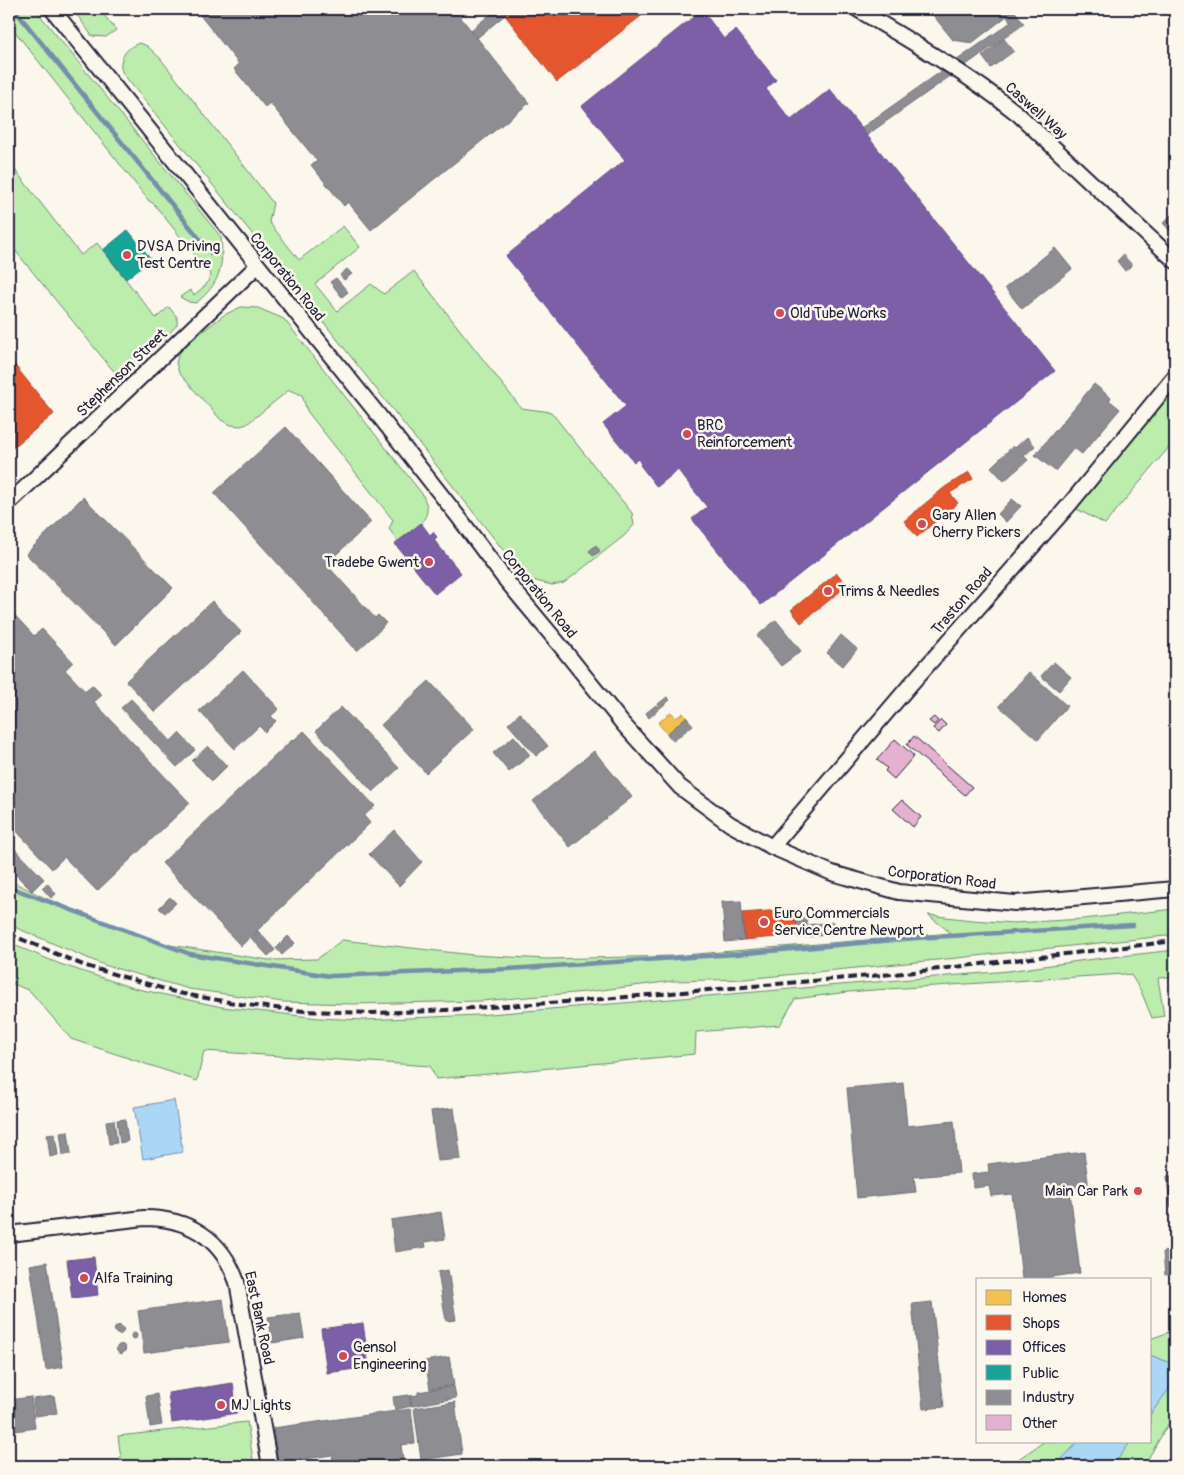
<svg xmlns="http://www.w3.org/2000/svg" width="1184" height="1475" viewBox="0 0 1184 1475" font-family="Pangolin,sans-serif">
<style>
.green{fill:#bcedad;stroke:#6f8874}
.water{fill:#aad7f6;stroke:#748fab}
.homes{fill:#f2c14e;stroke:#b49148}
.shops{fill:#e4572e;stroke:#aa4732}
.offices{fill:#7b5ea7;stroke:#604c87}
.public{fill:#17a398;stroke:#1a7c7c}
.industry{fill:#8d8d92;stroke:#6d6d78}
.lines{fill:none;stroke-linecap:round;stroke-linejoin:round}
.stream{stroke:#748fab;stroke-width:4.5}
.building{fill:#e4b2d0;stroke:#22223b}
.minor-casing{stroke:#22223b;stroke-width:18}
.minor{stroke:#fbf7ec;stroke-width:14}
.rail{stroke:#22223b;stroke-width:4;stroke-dasharray:8 4;stroke-linecap:butt}
.poi-dot{fill:#d1495b;stroke:#fbf7ec;stroke-width:2}
.labels{text-anchor:middle;dominant-baseline:central;stroke-width:5;stroke-linejoin:round;paint-order:stroke}
.street-label{font-size:15px;fill:#22223b;stroke:#fbf7ec}
.poi-label{font-size:15px;fill:#22223b;stroke:#fbf7ec;text-anchor:start}
</style>
<rect width="100%" height="100%" fill="#fbf7ec"/>
<filter id="ink" filterUnits="userSpaceOnUse"><feTurbulence type="fractalNoise" baseFrequency=".02" numOctaves="2"/><feDisplacementMap in="SourceGraphic" scale="10" xChannelSelector="R" yChannelSelector="G"/><feConvolveMatrix kernelMatrix="1 2 1 2 8 2 1 2 1" color-interpolation-filters="sRGB"/></filter>
<g filter="url(#ink)">
<g class="green">
<path d="M9 9H35L221 237C224 266 220 284 196 303L189 302 180 297 190 290 194 295 206 285 211 275 154 204 149 201 9 24Z"/>
<path d="M73 9H99L116 30 106 37 92 36Z"/>
<path d="M140 43 147 46 160 58 273 203 269 222 299 260 343 226 360 247 315 284 337 311 371 284 384 294 414 271 521 408 551 412 632 513 634 525 624 536 564 583 552 585 532 580 522 574 333 334 124 75C122 72 120 67 121 63 122 53 131 45 140 43Z"/>
<path d="M9 162 81 255 97 243 156 318 169 307 177 317V325L161 342 124 375 116 373 111 368 9 243Z"/>
<path d="M241 307 258 308 284 319 423 495C424 499 427 504 427 507 429 523 408 533 398 541L389 529 393 520 307 411 302 395 289 390 247 424 241 426 231 425 221 420 179 373 176 363 178 356 185 345 224 315Z"/>
<path d="M1175 376V440L1105 524 1069 505Z"/>
<path d="M9 880 45 898 163 944 269 960 317 959 342 940 473 955 546 959 672 956 951 933 928 915 972 920 1014 923 1083 919 1175 909V935L957 958 745 979 673 981 586 992 481 1001 354 1004 283 1002 189 989 104 965 19 929 9 924Z"/>
<path d="M9 943 60 964 133 988 222 1007 319 1018 364 1020 478 1015 1008 971 1086 960 1175 950V977L1158 978 1164 1016 1152 1018 1141 991 1131 975 1124 974 887 989 848 992 795 999 780 1025 696 1032 695 1054 436 1079 430 1066 204 1051 197 1081 71 1039 30 991 9 982Z"/>
<path d="M1175 1330V1412L1144 1466H1008L1045 1441H1150V1339Z"/>
<path d="M247 1422 254 1466H122L118 1436Z"/>
</g>
<g class="water">
<path d="M174 1100 183 1152 143 1159 134 1107Z"/>
<path d="M1150 1355 1173 1364 1169 1389 1150 1415Z"/>
<path d="M1079 1441H1131L1113 1466H1055Z"/>
</g>
<path class="homes" d="M671 712 676 718 683 713 686 717 667 734 658 723Z"/>
<g class="shops">
<path d="M500 9H650L557 82Z"/>
<path d="M9 358 54 414 9 451Z"/>
<path d="M969 472 973 479 950 493 958 503 917 537 904 521 945 487Z"/>
<path d="M837 573 847 586 801 623 791 610Z"/>
<path d="M795 909 798 935 744 940 742 913Z"/>
</g>
<g class="offices">
<path d="M702 10 724 39 736 30 776 80 766 89 791 120 830 89 1055 371 761 605 692 519 707 507 678 470 657 487 640 465 641 464 638 459 634 462 603 424 626 406 506 256 625 160 582 106Z"/>
<path d="M421 523 430 535 433 532 437 537 434 540 461 573 435 594 395 544Z"/>
<path d="M94 1257 98 1295 72 1298 67 1260Z"/>
<path d="M363 1323 369 1367 327 1373 321 1329Z"/>
<path d="M233 1383 237 1413 172 1423 168 1393Z"/>
</g>
<path class="public" d="M128 230 151 259 126 279 103 250Z"/>
<g class="industry">
<path d="M195 9H454L529 103 371 230 348 202 344 206 311 165 317 161 270 103 265 107 234 69 239 64Z"/>
<path d="M497 9H500L505 15 477 38 471 30Z"/>
<path d="M928 9H1016L972 43 953 40Z"/>
<path d="M1014 10 1024 24 867 135 861 128 1011 22 1007 17Z"/>
<path d="M1004 39 1014 51 991 68 982 56Z"/>
<path d="M1172 214 1175 216V226L1170 231 1163 223Z"/>
<path d="M1055 248 1072 269 1022 309 1005 288Z"/>
<path d="M1123 255 1132 265 1125 271 1117 261Z"/>
<path d="M347 269 352 274 344 280 340 275Z"/>
<path d="M336 278 348 292 342 297 330 282Z"/>
<path d="M1094 384 1111 398 1109 400 1120 409 1082 454 1074 448 1055 471 1035 455Z"/>
<path d="M286 427 371 522 326 564 375 618 378 615 386 623 382 626 383 627 357 651 214 493Z"/>
<path d="M1027 437 1035 446 1024 456 1028 460 1004 481 991 467 1013 446 1015 448Z"/>
<path d="M83 497 173 588 116 645 26 554Z"/>
<path d="M1012 499 1021 506 1006 522 998 514Z"/>
<path d="M596 545 600 551 593 556 589 551Z"/>
<path d="M212 601 241 632 155 712 126 681Z"/>
<path d="M9 609 34 636 42 629 73 662 65 670 85 691 92 685 102 695 94 702 190 803 97 891 64 857 52 869 9 823Z"/>
<path d="M776 620 801 651 781 666 757 636Z"/>
<path d="M841 635 857 649 843 666 827 653Z"/>
<path d="M1054 662 1071 677 1059 691 1041 676Z"/>
<path d="M243 670 279 709 271 716 276 721 265 732 259 726 235 749 199 711Z"/>
<path d="M1029 672 1067 706 1038 740 999 706Z"/>
<path d="M429 681 474 729 426 773 381 725Z"/>
<path d="M667 697 670 700 660 708 658 704Z"/>
<path d="M131 699 171 741 179 733 195 750 177 767 121 708Z"/>
<path d="M656 705 659 709 649 718 646 713Z"/>
<path d="M341 707 399 768 373 792 316 731Z"/>
<path d="M520 713 548 746 536 756 508 724Z"/>
<path d="M686 717 693 725 673 741 667 734Z"/>
<path d="M304 731 375 806 364 816 370 823 241 946 162 863 292 740 293 741Z"/>
<path d="M514 736 530 755 509 772 493 753Z"/>
<path d="M208 746 227 766 212 781 192 761Z"/>
<path d="M594 751 632 797 570 847 533 801Z"/>
<path d="M394 830 422 862 399 886 369 854Z"/>
<path d="M9 843 44 879 32 891 9 868Z"/>
<path d="M47 883 56 894 51 898 42 888Z"/>
<path d="M170 897 176 903 165 913 159 908Z"/>
<path d="M741 901 744 940 725 942 722 902Z"/>
<path d="M802 915V919H806L807 925 833 922 834 934 798 938 796 916Z"/>
<path d="M258 931 275 950 268 956 251 938Z"/>
<path d="M288 936 295 943 282 955 276 948Z"/>
<path d="M903 1083 907 1126 954 1121 959 1173 914 1177 916 1192 857 1198 847 1088Z"/>
<path d="M454 1108 461 1159 438 1161 431 1111Z"/>
<path d="M125 1119 128 1141 120 1143 117 1120Z"/>
<path d="M114 1120 117 1143 109 1144 106 1121Z"/>
<path d="M68 1131 71 1154 63 1155 60 1132Z"/>
<path d="M55 1133 58 1155 50 1157 47 1134Z"/>
<path d="M1084 1152 1089 1189 1070 1191 1080 1273 1036 1279H1022L1012 1194 991 1196 989 1186 973 1188 972 1174 989 1172 988 1164Z"/>
<path d="M1167 1176H1175V1206L1170 1207Z"/>
<path d="M441 1212 445 1239 425 1242 426 1247 395 1252 391 1220Z"/>
<path d="M1171 1213H1175V1227L1172 1228Z"/>
<path d="M1173 1234H1175V1248H1174Z"/>
<path d="M1175 1250V1274L1165 1275 1163 1252Z"/>
<path d="M47 1262 63 1367 46 1370 30 1265Z"/>
<path d="M448 1270 456 1320 446 1321 438 1272Z"/>
<path d="M223 1299 229 1342 144 1353 138 1311Z"/>
<path d="M932 1302 944 1407 923 1409 912 1304Z"/>
<path d="M300 1313 304 1338 272 1343 268 1317Z"/>
<circle cx="119" cy="1330" r="4.5"/>
<circle cx="134" cy="1336" r="3"/>
<circle cx="121" cy="1349" r="4.5"/>
<path d="M449 1357 454 1385 430 1389 425 1361Z"/>
<path d="M454 1386 456 1398 412 1406 410 1396 418 1395V1392Z"/>
<path d="M157 1394 162 1425 150 1427 146 1396Z"/>
<path d="M409 1395 411 1406 395 1410 393 1397Z"/>
<path d="M54 1396 57 1413 35 1416 33 1399Z"/>
<path d="M31 1397 35 1428 9 1432V1400Z"/>
<path d="M455 1402 462 1454 421 1460 414 1408Z"/>
<path d="M411 1409 415 1443 401 1445 403 1459 351 1466H334L332 1455 278 1463 273 1428Z"/>
<path d="M464 1461 465 1466H450V1464Z"/>
</g>
<g class="lines">
<g class="stream">
<path d="M14 9 211 253"/>
<path d="M9 887 190 954 330 976 508 969 736 954 916 938 1133 925"/>
</g>
</g>
<g class="building">
<path d="M1175 502V521L1167 515Z"/>
<path d="M934 717 938 721 934 725 929 721Z"/>
<path d="M941 720 946 725 939 733 933 728Z"/>
<path d="M914 736 972 787 965 795 907 745Z"/>
<path d="M895 739 914 756 894 779 885 771 887 768 877 760Z"/>
<path d="M902 800 921 817 913 827 893 809Z"/>
</g>
<g class="lines">
<g class="minor-casing">
<g id="minor">
<path d="M52 9 376 412 460 519 504 578 559 644 623 724 680 787 730 824 772 847 832 873 899 892 1015 903 1175 889"/>
<path d="M857 9C912 42 968 74 1018 114L1175 261"/>
<path d="M9 503 257 266"/>
<path d="M772 847 910 685 1069 505 1175 376"/>
<path d="M9 1234 144 1218C189 1218 222 1239 237 1282L270 1466"/>
</g>
</g>
<use href="#minor" class="minor"/>
<path class="rail" d="M9 934 83 965 178 993 246 1005 304 1011 372 1013 429 1011 579 1001 905 973 1175 941"/>
</g>
</g>
<g class="poi-dot">
<circle cx="127" cy="255" r="5"/>
<circle cx="780" cy="313" r="5"/>
<circle cx="687" cy="434" r="5"/>
<circle cx="922" cy="524" r="5"/>
<circle cx="429" cy="562" r="5"/>
<circle cx="828" cy="591" r="5"/>
<circle cx="764" cy="922" r="5"/>
<circle cx="1138" cy="1191" r="5"/>
<circle cx="84" cy="1278" r="5"/>
<circle cx="343" cy="1356" r="5"/>
<circle cx="221" cy="1405" r="5"/>
</g>
<g class="labels">
<g class="street-label">
<text transform="translate(1036 111) rotate(42)">Caswell Way</text>
<text transform="translate(287 277) rotate(51)">Corporation Road</text>
<text transform="translate(122 373) rotate(-44)">Stephenson Street</text>
<text transform="translate(539 594) rotate(51)">Corporation Road</text>
<text transform="translate(962 601) rotate(-49)">Traston Road</text>
<text transform="translate(942 878) rotate(7)">Corporation Road</text>
<text transform="translate(259 1318) rotate(78)">East Bank Road</text>
</g>
<g class="poi-label">
<text x="137" y="246">DVSA Driving<tspan x="137" dy="17">Test Centre</tspan></text>
<text x="790" y="313">Old Tube Works</text>
<text x="697" y="425">BRC<tspan x="697" dy="17">Reinforcement</tspan></text>
<text x="932" y="515">Gary Allen<tspan x="932" dy="17">Cherry Pickers</tspan></text>
<text x="419" y="562" text-anchor="end">Tradebe Gwent</text>
<text x="838" y="591">Trims &amp; Needles</text>
<text x="774" y="913">Euro Commercials<tspan x="774" dy="17">Service Centre Newport</tspan></text>
<text x="1128" y="1191" text-anchor="end">Main Car Park</text>
<text x="94" y="1278">Alfa Training</text>
<text x="353" y="1347">Gensol<tspan x="353" dy="17">Engineering</tspan></text>
<text x="231" y="1405">MJ Lights</text>
</g>
</g>
<rect width="1184" height="1475" fill="none" stroke="#fbf7ec" stroke-width="30"/>
<rect x="15" y="15" width="1154" height="1445" fill="none" stroke="#22223b" stroke-width="2" filter="url(#ink)"/>
<rect x="976" y="1278" width="175" height="165" fill="#fbf7ec" stroke="#a4a2a5"/>
<rect x="986" y="1290" width="25" height="15" fill="#f2c14e" stroke="#a4a2a5"/>
<text x="1022" y="1302" font-size="15" fill="#22223b">Homes</text>
<rect x="986" y="1315" width="25" height="15" fill="#e4572e" stroke="#a4a2a5"/>
<text x="1022" y="1328" font-size="15" fill="#22223b">Shops</text>
<rect x="986" y="1340" width="25" height="15" fill="#7b5ea7" stroke="#a4a2a5"/>
<text x="1022" y="1352" font-size="15" fill="#22223b">Offices</text>
<rect x="986" y="1365" width="25" height="15" fill="#17a398" stroke="#a4a2a5"/>
<text x="1022" y="1378" font-size="15" fill="#22223b">Public</text>
<rect x="986" y="1390" width="25" height="15" fill="#8d8d92" stroke="#a4a2a5"/>
<text x="1022" y="1402" font-size="15" fill="#22223b">Industry</text>
<rect x="986" y="1415" width="25" height="15" fill="#e4b2d0" stroke="#a4a2a5"/>
<text x="1022" y="1428" font-size="15" fill="#22223b">Other</text>
</svg>
